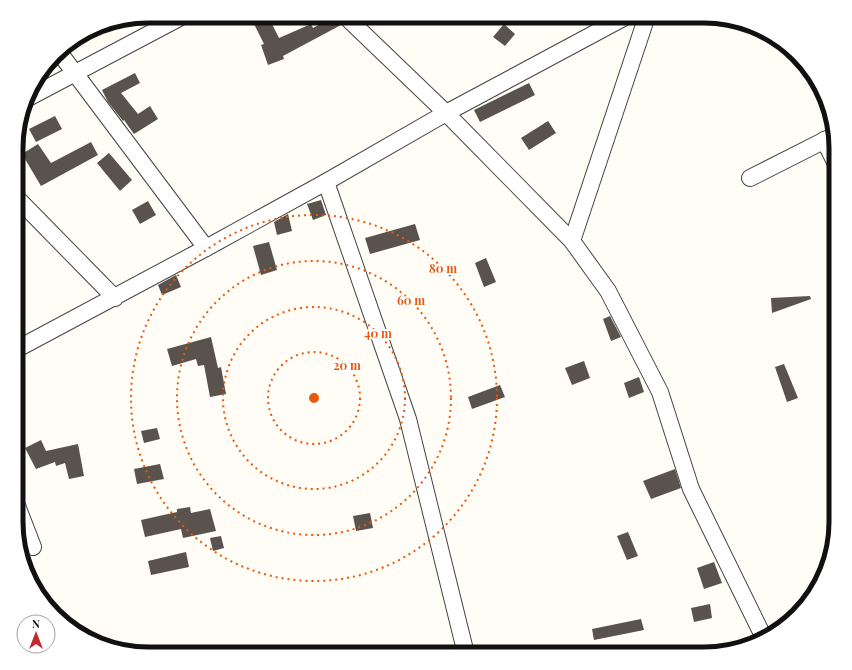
<svg xmlns="http://www.w3.org/2000/svg" width="852" height="670" viewBox="0 0 852 670" font-family="'Playfair Display',serif">
<style>
.building{fill:#5a524d}
.lines{fill:none;stroke-linecap:round;stroke-linejoin:round}
.minor-casing{stroke:#444;stroke-width:18}
.minor{stroke:#fff;stroke-width:16}
.ring{fill:none;stroke:#e8590c;stroke-width:2;stroke-dasharray:2 4}
.rim{fill:none;stroke:#111;stroke-width:5}
.centre{fill:#e8590c;stroke:#fff;stroke-width:2}
.ring-label{font-size:12px;text-anchor:middle;font-weight:bold;fill:#e8590c;stroke:#fff;stroke-width:4;stroke-linejoin:round;paint-order:stroke}
</style>
<rect width="100%" height="100%" fill="#fffdf5"/>
<g class="building">
<path d="M266 16H268L279 38 311 24 313 28 335 16 341 25 283 56 284 59 268 65 261 45 264 44 253 22Z"/>
<path d="M504 24 515 34 505 46 493 37Z"/>
<path d="M135 73 140 83 121 93 138 114 150 106 158 119 134 134 124 120 123 121 108 102 102 90Z"/>
<path d="M529 83 535 95 480 122 474 110Z"/>
<path d="M55 116 62 129 36 142 29 129Z"/>
<path d="M548 121 556 133 529 150 521 138Z"/>
<path d="M91 142 98 155 41 186 22 154 38 144 51 163Z"/>
<path d="M109 153 132 180 120 191 97 163Z"/>
<path d="M321 200 326 215 313 220 307 204Z"/>
<path d="M148 201 156 215 140 224 132 210Z"/>
<path d="M288 214 292 231 277 235 274 222Z"/>
<path d="M415 224 420 240 370 254 365 238Z"/>
<path d="M269 242 277 270 261 275 253 246Z"/>
<path d="M486 258 496 282 484 287 475 263Z"/>
<path d="M176 275 181 287 162 295 158 285Z"/>
<path d="M810 296 811 299 772 313 771 298Z"/>
<path d="M610 316 621 337 611 341 603 319Z"/>
<path d="M211 337 218 368 221 367 226 394 210 397 204 365 198 366 196 359 172 366 167 349Z"/>
<path d="M584 361 590 378 572 385 565 368Z"/>
<path d="M784 364 798 398 787 402 775 367Z"/>
<path d="M639 377 644 392 629 398 624 383Z"/>
<path d="M500 385 505 397 472 409 468 397Z"/>
<path d="M157 428 160 439 144 443 141 431Z"/>
<path d="M41 440 46 451 78 444 84 476 69 479 65 463 56 466 55 462 36 469 25 448Z"/>
<path d="M160 464 164 479 137 484 134 469Z"/>
<path d="M675 469 681 488 651 499 643 481Z"/>
<path d="M190 507 191 513 210 509 216 531 183 538 181 529 145 537 141 520 177 512V509Z"/>
<path d="M370 513 373 528 356 531 353 516Z"/>
<path d="M628 532 638 556 627 560 617 536Z"/>
<path d="M221 536 224 548 213 551 210 538Z"/>
<path d="M186 552 189 567 151 575 148 561Z"/>
<path d="M714 562 722 583 704 589 697 568Z"/>
<path d="M710 604 712 618 694 622 691 608Z"/>
<path d="M641 619 644 630 594 640 592 629Z"/>
</g>
<g class="lines">
<g class="minor-casing">
<g id="minor">
<path d="M345 16 446 113 572 241 608 291 660 392 691 489 764 638"/>
<path d="M59 52 206 248"/>
<path d="M28 98 183 16"/>
<path d="M824 140 836 164"/>
<path d="M750 178 833 136"/>
<path d="M326 182 408 419 466 654"/>
<path d="M17 198 115 298"/>
<path d="M572 241 647 16"/>
<path d="M17 349 206 248 326 182 446 113 627 16"/>
<path d="M16 503 33 547"/>
</g>
</g>
<use href="#minor" class="minor"/>
</g>
<g class="ring">
<circle cx="314" cy="398" r="46"/>
<circle cx="314" cy="398" r="91"/>
<circle cx="314" cy="398" r="137"/>
<circle cx="314" cy="398" r="183"/>
</g>
<path d="M0 0H852V670H0ZM148 23H704A125 125 0 0 1 829 148V522A125 125 0 0 1 704 647H148A125 125 0 0 1 23 522V148A125 125 0 0 1 148 23Z" fill="#fff" fill-rule="evenodd"/>
<path class="rim" d="M148 23H704A125 125 0 0 1 829 148V522A125 125 0 0 1 704 647H148A125 125 0 0 1 23 522V148A125 125 0 0 1 148 23Z"/>
<circle cx="314" cy="398" r="6" class="centre"/>
<g class="ring-label">
<text x="443" y="273">80 m</text>
<text x="411" y="305">60 m</text>
<text x="378" y="338">40 m</text>
<text x="347" y="370">20 m</text>
</g>
<g transform="translate(36 634)"><circle r="19" fill="#ffffff" stroke="#a0a0a0"/>
<path d="M0-3L7 15L0 10L-7 15Z" fill="#c4262e"/>
<text y="-6" font-size="11" font-weight="bold" text-anchor="middle" fill="#111111">N</text>
</g>
</svg>
